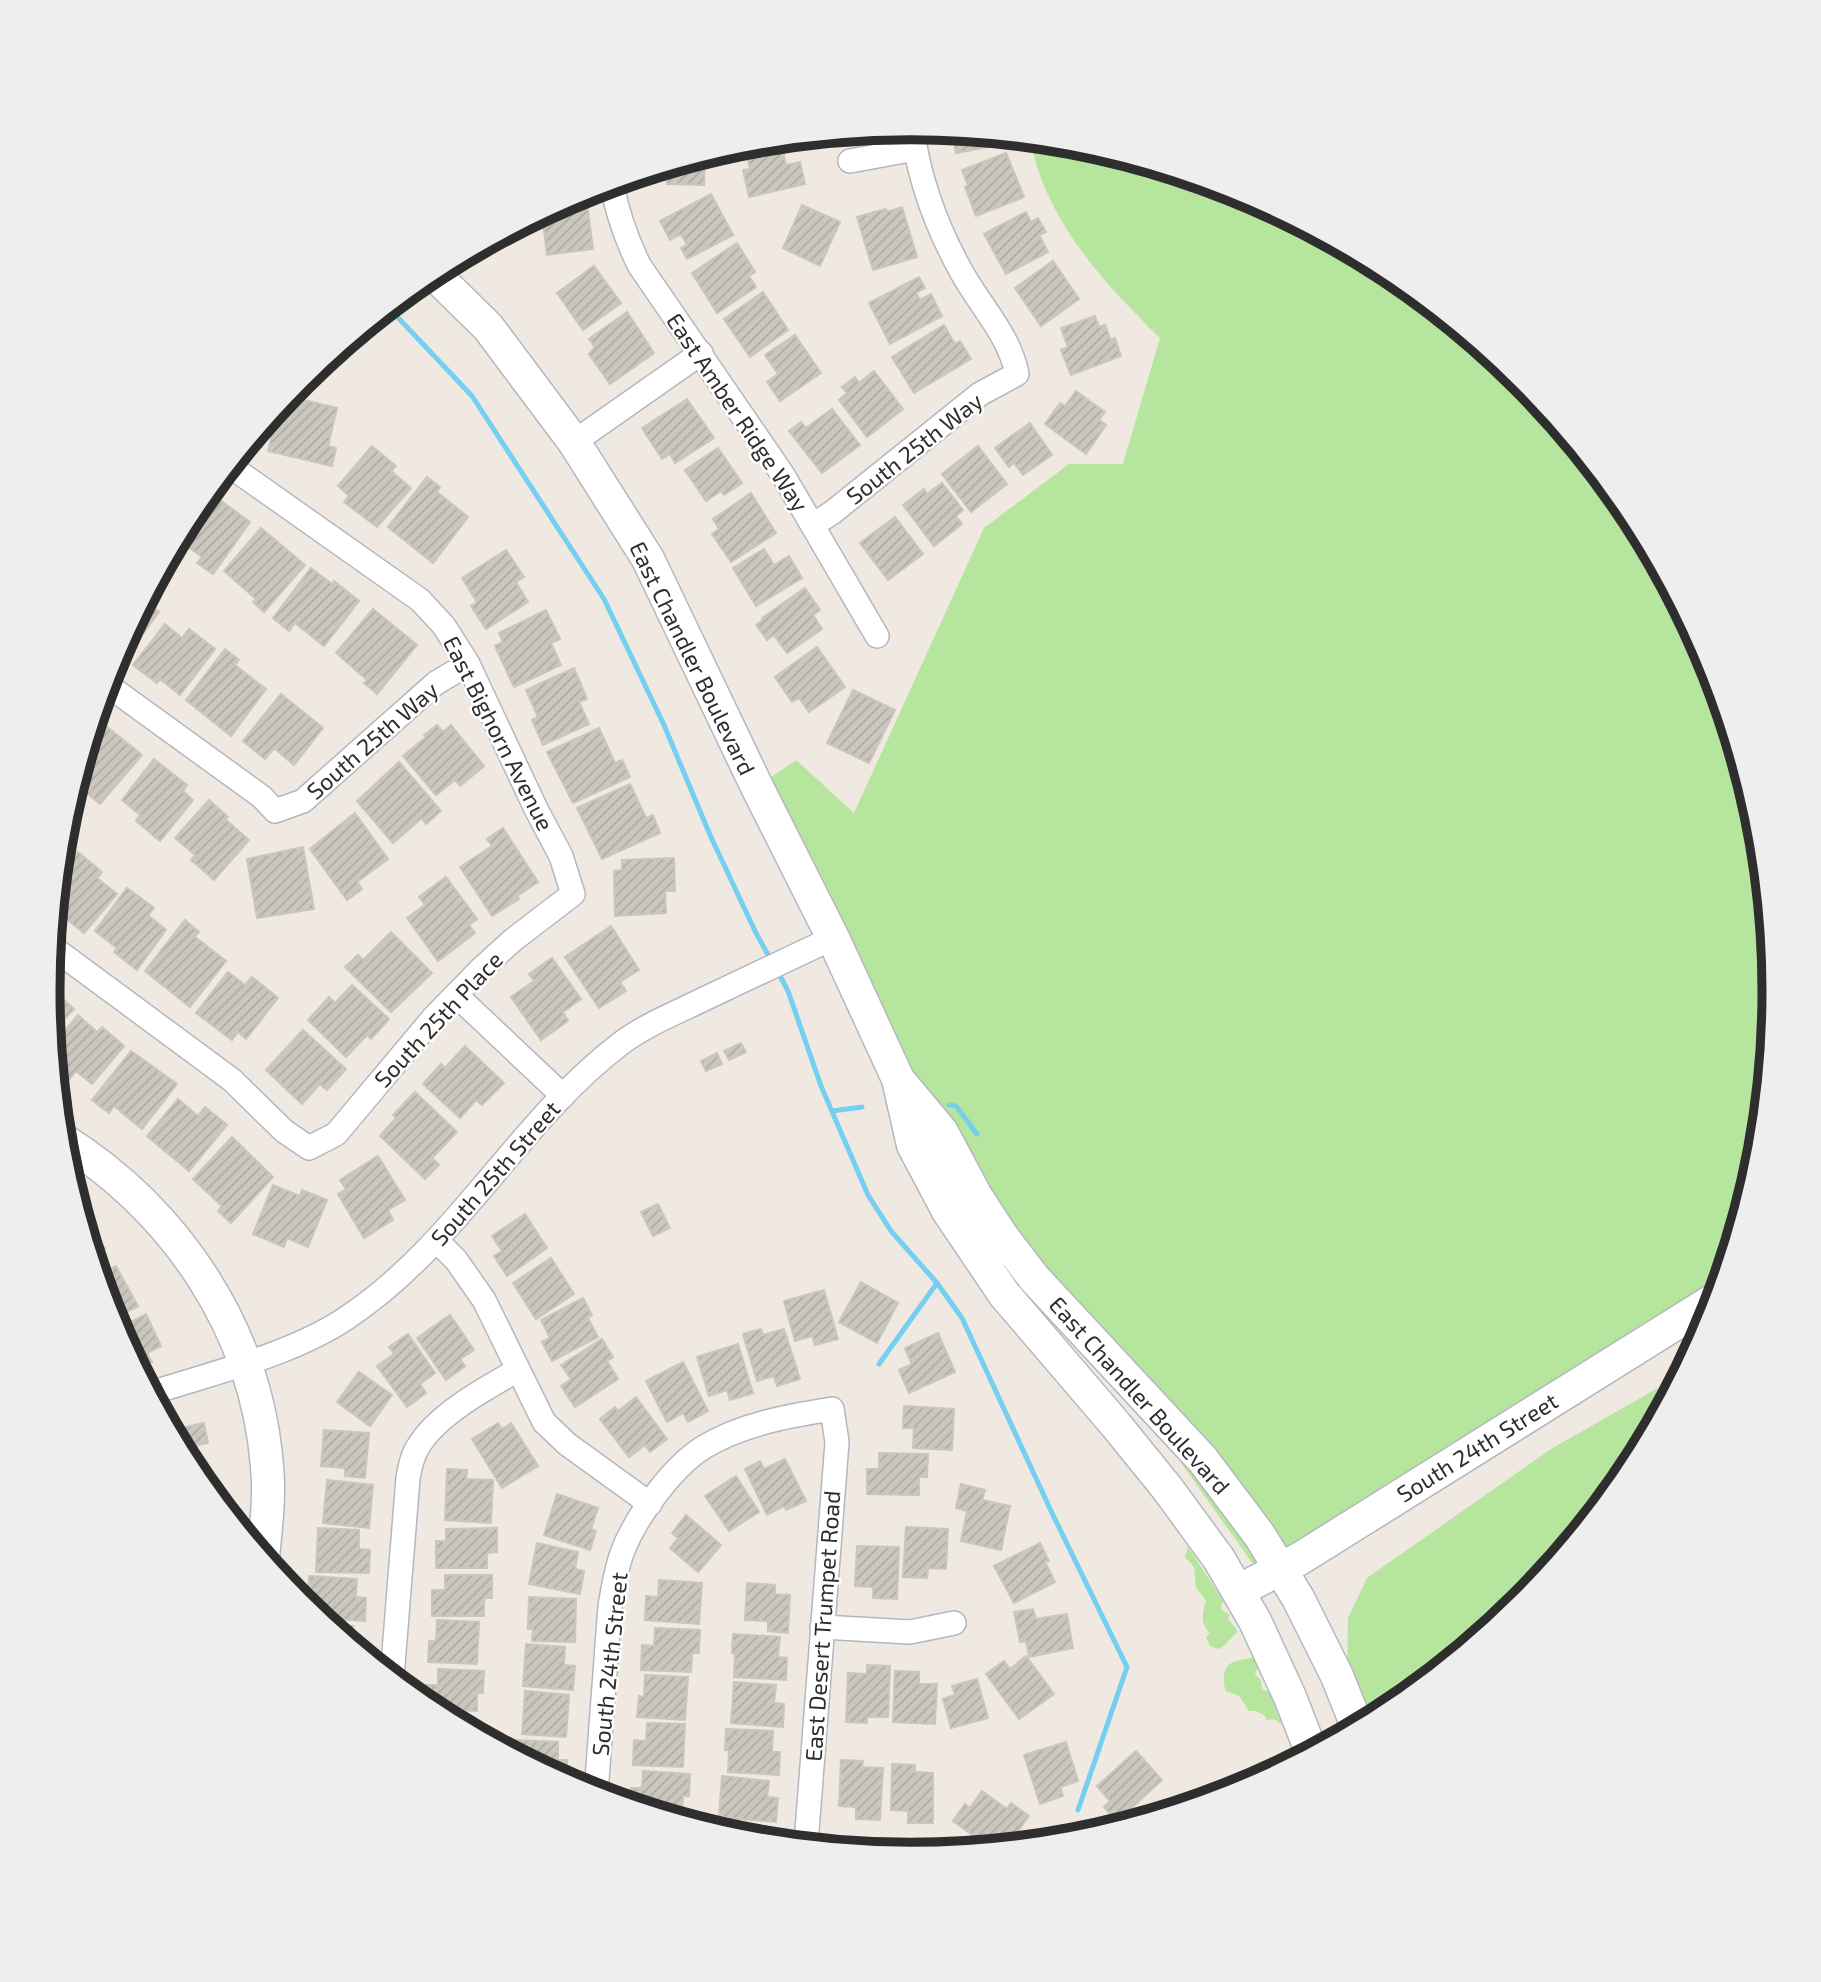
<svg xmlns="http://www.w3.org/2000/svg" width="1821" height="1982" viewBox="0 0 1821 1982" font-family="'Exo 2',sans-serif">
<style>
.grass{fill:#b6e59e}
.lines{fill:none;stroke-linecap:round;stroke-linejoin:round}
.stream{stroke:#75cff0;stroke-width:5}
.building{fill:url(#building-hatch);stroke:#cbc5ba;stroke-width:2}
.street-casing{stroke:#b4b7c1;stroke-width:26}
.secondary-casing{stroke:#b4b7c1;stroke-width:35}
.street{stroke:#fff;stroke-width:23}
.secondary{stroke:#fff;stroke-width:32}
.labels{text-anchor:middle;dominant-baseline:central;stroke-width:5;stroke-linejoin:round;paint-order:stroke}
.street-label{font-size:23px;fill:#2e2e2e;stroke:#fff}
.rim{fill:none;stroke:#2e2e2e;stroke-width:9}
</style>
<defs>
<pattern id="building-hatch" width="6" height="6" patternUnits="userSpaceOnUse" patternTransform="scale(1.75)"><rect width="6" height="6" fill="#cbc7bf"/><path d="M-1 1l2-2M0 6l6-6M5 7l2-2" fill="none" stroke="#afaba4"/></pattern>
</defs>
<rect width="100%" height="100%" fill="#efe9e1"/>
<g class="grass">
<path d="M1030 140 1079 144 1241 194 1390 273 1521 381 1628 512 1708 661 1757 823 1774 991 1757 1160 1715 1299 1263 1578 1179 1460 1016 1284 988 1241 934 1155 757 787 796 760 854 813 984 528 1069 464H1123L1160 338C1102 281 1047 222 1030 140Z"/>
<path d="M1679 1376 1628 1471 1521 1602 1390 1709 1364 1723 1347 1673 1348 1618 1367 1578 1551 1449Z"/>
<path d="M1188 1547 1224 1602 1221 1604 1222 1610 1230 1615 1228 1619 1238 1631 1226 1644 1219 1649 1210 1646 1206 1637 1210 1633C1200 1623 1202 1614 1206 1601L1196 1587 1194 1567 1185 1557Z"/>
<path d="M1253 1657 1258 1667 1255 1674 1261 1680 1262 1689 1269 1692 1282 1725 1274 1719 1266 1720 1265 1716 1256 1711H1249L1239 1696 1226 1691C1222 1681 1222 1665 1236 1661 1242 1659 1246 1660 1253 1657Z"/>
</g>
<g class="lines">
<g class="stream">
<path d="M389 308 472 396 604 599 664 725 710 835 756 933 772 962"/>
<path d="M777 970 788 991 821 1086 868 1195 891 1231 937 1283 962 1318 1052 1513 1127 1667 1078 1810"/>
<path d="M949 1105 956 1106 977 1134"/>
<path d="M832 1111 862 1107"/>
<path d="M879 1364 937 1283"/>
</g>
</g>
<g class="building">
<path d="M952 132 1013 138 1014 142 956 153Z"/>
<path d="M781 143 786 165 800 162 805 184 749 197 743 170 750 169 746 151Z"/>
<path d="M1006 153 1024 197 976 216 965 187 968 186 962 170Z"/>
<path d="M705 156 704 185 667 184V167Z"/>
<path d="M711 194 733 235 687 259 681 248 687 245 681 234 670 240 660 221Z"/>
<path d="M567 200 568 204 587 202 593 249 547 255 542 214Z"/>
<path d="M802 205 840 222 820 266 783 248Z"/>
<path d="M902 207 917 257 873 270 857 217 886 209 887 212Z"/>
<path d="M1026 212 1031 222 1038 218 1046 232 1039 235 1048 252 1006 274 984 234Z"/>
<path d="M737 243 755 272 749 276 756 287 717 313 692 273Z"/>
<path d="M1053 261 1079 299 1041 326 1015 288Z"/>
<path d="M594 266 621 303 583 330 557 293Z"/>
<path d="M919 277 925 288 916 293 920 300 931 294 942 316 890 344 869 303Z"/>
<path d="M763 292 788 330 750 357 724 319Z"/>
<path d="M627 312 654 353 610 384 589 354 595 347 589 339Z"/>
<path d="M1095 316 1099 327 1105 325 1111 340 1115 338 1121 356 1071 375 1061 350 1068 347 1061 328Z"/>
<path d="M944 325 955 344 960 341 971 359 914 393 892 357Z"/>
<path d="M795 335 821 373 780 401 767 382 778 374 765 355Z"/>
<path d="M332 354 335 360 301 380Z"/>
<path d="M874 371 903 409 867 437 839 400 847 393 842 387 855 377 859 383Z"/>
<path d="M1076 391 1105 412 1099 420 1106 425 1086 454 1045 424 1060 403 1065 406Z"/>
<path d="M287 396 337 408 328 446 336 448 332 466 268 451 279 407Z"/>
<path d="M687 399 714 438 675 463 670 454 662 459 642 428Z"/>
<path d="M832 409 860 445 822 473 789 431 801 422 806 428Z"/>
<path d="M1030 423 1052 455 1023 475 1014 463 1009 467 995 448Z"/>
<path d="M372 446 396 466 391 471 411 488 377 527 344 502 349 496 338 486Z"/>
<path d="M978 446 1007 484 971 512 942 474Z"/>
<path d="M718 448 742 483 724 495 721 491 706 501 685 470Z"/>
<path d="M427 477 440 487 437 492 468 517 433 563 388 527Z"/>
<path d="M942 483 963 510 956 516 962 524 934 546 903 505 924 489 927 494Z"/>
<path d="M209 492 250 522 213 574 197 563 202 557 178 539 193 511Z"/>
<path d="M751 493 776 533 731 562 712 534 719 529 713 519Z"/>
<path d="M895 517 923 554 888 580 860 543Z"/>
<path d="M261 528 305 565 264 612 253 602 256 599 224 571Z"/>
<path d="M764 549 774 565 789 556 802 578 756 606 733 568Z"/>
<path d="M506 550 524 577 516 582 528 602 486 629 471 606 477 602 462 578Z"/>
<path d="M311 568 332 584 334 581 359 601 324 646 295 623 289 631 273 618Z"/>
<path d="M805 588 820 610 813 615 822 629 787 653 774 635 767 640 756 625 763 620 762 618Z"/>
<path d="M145 601 159 612 125 658 117 652Z"/>
<path d="M373 609 417 645 377 694 364 683 367 680 336 653Z"/>
<path d="M546 610 560 639 551 643 561 665 514 687 495 646 503 642 499 633Z"/>
<path d="M165 624 182 638 189 629 215 649 180 695 160 679 157 683 133 665Z"/>
<path d="M817 647 845 687 809 712 799 698 792 702 775 677Z"/>
<path d="M225 649 239 660 235 665 266 689 231 736 186 700Z"/>
<path d="M574 668 587 699 579 702 589 724 543 745 532 720 538 717 526 690Z"/>
<path d="M853 690 895 710 869 763 827 743Z"/>
<path d="M281 694 323 728 294 765 274 748 265 759 243 741Z"/>
<path d="M97 719 142 755 100 804 87 793 91 790 77 778Z"/>
<path d="M437 725 443 732 451 725 484 766 460 786 455 780 436 795 403 756 426 737 424 735Z"/>
<path d="M599 728 615 763 622 760 630 777 573 803 547 752Z"/>
<path d="M154 759 187 785 183 791 193 800 160 841 136 821 140 815 122 800Z"/>
<path d="M399 762 441 811 426 824 422 818 393 843 357 801Z"/>
<path d="M630 784 646 818 653 815 660 833 602 859 577 808Z"/>
<path d="M209 800 228 817 225 819 249 840 214 880 191 860 195 855 175 838Z"/>
<path d="M355 813 388 859 357 882 362 889 347 900 310 849Z"/>
<path d="M503 828 538 882 517 896 519 899 492 916 460 867 492 846 487 839Z"/>
<path d="M303 847 314 909 257 918 247 859Z"/>
<path d="M78 852 102 872 97 878 117 894 84 933 64 917 67 913 56 903 59 875Z"/>
<path d="M674 858 675 891H665L666 913 615 916 614 871 622 870V860Z"/>
<path d="M446 877 477 919 469 925 475 933 438 961 407 918 425 905 419 897Z"/>
<path d="M127 888 154 908 148 915 166 930 137 970 114 952 117 948 95 931Z"/>
<path d="M185 920 199 932 195 937 226 961 190 1007 145 971Z"/>
<path d="M611 926 639 970 620 982 626 991 599 1008 565 957Z"/>
<path d="M391 932 432 973 391 1012 345 967 358 955 363 960Z"/>
<path d="M552 958 581 999 563 1012 568 1021 541 1040 511 997 534 981 529 974Z"/>
<path d="M228 972 245 985 252 977 278 998 246 1039 238 1032 232 1040 196 1013Z"/>
<path d="M352 985 389 1019 371 1039 367 1035 346 1057 308 1020 329 997 335 1003Z"/>
<path d="M51 988 74 1009 51 1034 47 991Z"/>
<path d="M78 1015 97 1032 102 1027 124 1046 92 1084 76 1071 69 1080 55 1067 53 1045Z"/>
<path d="M303 1030 346 1069 327 1090 320 1084 302 1104 266 1070Z"/>
<path d="M741 1043 746 1052 729 1060 724 1051Z"/>
<path d="M465 1046 504 1083 482 1105 476 1100 460 1118 423 1084 441 1064 445 1068Z"/>
<path d="M131 1051 177 1084 142 1129 114 1106 109 1113 92 1100Z"/>
<path d="M717 1053 722 1064 706 1071 701 1061Z"/>
<path d="M415 1092 457 1132 432 1158 439 1165 425 1179 380 1136 396 1118 393 1115Z"/>
<path d="M178 1099 198 1116 205 1107 227 1125 189 1171 147 1136Z"/>
<path d="M232 1137 273 1177 231 1223 218 1211 222 1206 193 1179Z"/>
<path d="M378 1156 405 1200 388 1210 393 1220 364 1238 338 1194 346 1189 340 1180Z"/>
<path d="M273 1185 300 1196 302 1190 327 1200 308 1247 287 1238 284 1247 253 1234Z"/>
<path d="M658 1204 670 1228 653 1236 641 1212Z"/>
<path d="M525 1214 547 1248 507 1276 494 1256 502 1251 492 1236Z"/>
<path d="M85 1230 105 1248 94 1260Z"/>
<path d="M551 1258 574 1294 536 1319 513 1283Z"/>
<path d="M116 1266 138 1306 112 1320 99 1276Z"/>
<path d="M861 1282 898 1303 877 1343 839 1322Z"/>
<path d="M824 1290 838 1339 815 1345 812 1336 795 1341 784 1301Z"/>
<path d="M583 1298 592 1315 588 1318 598 1337 552 1361 542 1342 550 1338 541 1320Z"/>
<path d="M146 1314 161 1346 147 1353 152 1362 138 1368 117 1329Z"/>
<path d="M450 1315 474 1350 460 1359 465 1366 446 1380 417 1338Z"/>
<path d="M761 1329 763 1335 784 1329 800 1379 777 1386 774 1376 757 1381 743 1334Z"/>
<path d="M938 1333 955 1372 909 1393 899 1370 912 1364 905 1348Z"/>
<path d="M408 1334 435 1373 420 1384 426 1393 407 1407 377 1366 394 1354 389 1347Z"/>
<path d="M602 1339 613 1357 607 1361 618 1379 575 1407 561 1386 571 1379 561 1365Z"/>
<path d="M738 1344 753 1393 730 1400 727 1390 709 1396 697 1357Z"/>
<path d="M683 1362 708 1411 688 1422 683 1413 667 1422 646 1381Z"/>
<path d="M359 1372 392 1395 370 1426 337 1402Z"/>
<path d="M636 1397 667 1439 650 1452 645 1445 629 1457 600 1419 615 1407 618 1411Z"/>
<path d="M904 1406 954 1409 952 1450 913 1448 914 1428H903Z"/>
<path d="M204 1423 208 1443 197 1445 201 1465 192 1467 193 1471 171 1430Z"/>
<path d="M498 1423 502 1429 511 1423 538 1466 502 1488 472 1439Z"/>
<path d="M324 1430 369 1433 365 1478 345 1476V1468L321 1466Z"/>
<path d="M879 1453 928 1454 927 1477H919V1495L867 1494V1469H879Z"/>
<path d="M785 1459 806 1501 786 1510 784 1506 767 1515 745 1469 760 1461 764 1469Z"/>
<path d="M447 1469 467 1470 466 1479 493 1480 491 1523 445 1520Z"/>
<path d="M736 1476 759 1512 729 1531 705 1496Z"/>
<path d="M327 1480 373 1485 369 1528 323 1523Z"/>
<path d="M961 1484 985 1490 982 1500 1010 1506 1001 1550 961 1541 967 1511 956 1508Z"/>
<path d="M557 1494 598 1508 591 1529 596 1531 590 1550 544 1535Z"/>
<path d="M686 1515 721 1545 698 1572 670 1548 678 1538 672 1533Z"/>
<path d="M906 1527 948 1529 946 1569 928 1568 927 1578 903 1577Z"/>
<path d="M318 1528 359 1530V1549L370 1550 369 1573 316 1572Z"/>
<path d="M497 1528V1552L487 1553V1568H436V1541H446V1529Z"/>
<path d="M537 1543 578 1552 575 1569 584 1571 580 1594 529 1584Z"/>
<path d="M1040 1543 1049 1561 1045 1562 1055 1582 1014 1603 994 1566Z"/>
<path d="M857 1546 899 1547 897 1599 873 1598V1587L855 1586Z"/>
<path d="M445 1575H492V1598H484V1616H432V1590H445Z"/>
<path d="M309 1576 357 1579 356 1597 366 1598 365 1621 321 1618 313 1612 314 1598H308Z"/>
<path d="M659 1580 702 1583 699 1624 645 1620 646 1596 658 1597Z"/>
<path d="M747 1583 775 1585V1594L790 1595 788 1633 768 1631V1621L745 1620Z"/>
<path d="M529 1597 576 1599 575 1642 532 1641 533 1629H528Z"/>
<path d="M1033 1609 1036 1619 1067 1614 1073 1648 1029 1657 1026 1641 1020 1642 1014 1612Z"/>
<path d="M437 1620 479 1622 477 1664 428 1662 429 1641H436Z"/>
<path d="M329 1625 353 1626V1644Z"/>
<path d="M655 1628 700 1630 699 1653H692L691 1672 641 1670 642 1645 654 1646Z"/>
<path d="M733 1634 780 1637 778 1657 787 1658 786 1680 734 1677 735 1653H732Z"/>
<path d="M526 1644 565 1647 564 1665 575 1666 573 1690 523 1686Z"/>
<path d="M1026 1656 1054 1694 1019 1719 986 1674 1004 1661 1010 1669Z"/>
<path d="M867 1665 890 1666 888 1717H867V1723L846 1722 848 1673 867 1674Z"/>
<path d="M438 1669 484 1671 483 1693H477V1711L433 1710 425 1704 426 1685H438Z"/>
<path d="M895 1671 919 1672V1684H937L935 1724 893 1722Z"/>
<path d="M645 1675 688 1677 685 1720 637 1717 639 1696 644 1697Z"/>
<path d="M977 1679 988 1718 951 1728 943 1699 955 1695 952 1686Z"/>
<path d="M734 1682 776 1685 774 1703 784 1704 783 1727 731 1723Z"/>
<path d="M525 1691 569 1695 566 1737 522 1734Z"/>
<path d="M443 1715 472 1717V1730Z"/>
<path d="M647 1723 685 1724 683 1767 633 1765 634 1740 646 1741Z"/>
<path d="M726 1729 773 1731 772 1752H780L779 1775 728 1772 729 1750H725Z"/>
<path d="M516 1740 558 1742V1760H567L566 1781 516 1754Z"/>
<path d="M1066 1742 1078 1781 1060 1787 1063 1796 1040 1804 1024 1755Z"/>
<path d="M1136 1751 1162 1780 1117 1821 1104 1807 1110 1801 1097 1786Z"/>
<path d="M841 1760 863 1761 862 1767 883 1768 880 1820 856 1819V1807L839 1806Z"/>
<path d="M892 1764 915 1765V1772L933 1773V1823H908V1811L891 1810Z"/>
<path d="M643 1771 690 1774 689 1796H683L682 1814 662 1813 630 1804 631 1788H642Z"/>
<path d="M722 1776 769 1781 767 1797 778 1798 776 1822 719 1817Z"/>
<path d="M982 1791 1007 1809 1011 1803 1029 1816 1012 1839 1005 1834 996 1846 989 1847 953 1821 965 1804 970 1808Z"/>
<path d="M720 1824 766 1826 765 1840 742 1838 720 1831Z"/>
</g>
<g class="lines">
<g class="street-casing">
<g id="street">
<path d="M850 161 915 149"/>
<path d="M612 184C617 213 626 238 639 265L783 475 877 636"/>
<path d="M574 442 701 353"/>
<path d="M813 525 833 512 980 394 1017 374C1009 334 980 306 961 271 936 226 919 179 912 128"/>
<path d="M106 684 262 797 275 811 303 801 436 683 468 664"/>
<path d="M52 947 232 1080 284 1131 309 1148 336 1134 435 1016 481 969 513 940 573 894 561 856 536 809 468 664 444 626 420 600 230 466"/>
<path d="M456 995 563 1096"/>
<path d="M437 1241 456 1260 484 1300 544 1422 567 1444 650 1504"/>
<path d="M151 1393C215 1372 292 1355 348 1317 457 1244 517 1123 620 1044 645 1025 676 1013 704 999 747 979 790 958 833 938"/>
<path d="M822 1627 910 1632 954 1623"/>
<path d="M392 1677 408 1478C410 1467 412 1456 418 1447 436 1415 486 1388 518 1370"/>
<path d="M596 1793 610 1606C613 1588 616 1570 622 1553 635 1518 672 1467 704 1447 742 1424 788 1416 832 1409L837 1442 806 1844"/>
<path d="M877 1851 914 1854"/>
</g>
</g>
<g class="secondary-casing">
<g id="secondary">
<path d="M432 272 488 327 574 442 648 559 757 787 833 938 898 1079 913 1145 948 1211 1004 1294 1116 1425 1167 1488 1219 1559 1255 1621 1290 1697 1311 1751"/>
<path d="M902 1084 942 1132 976 1196 1002 1236 1034 1278 1203 1460 1260 1536 1298 1598 1337 1676 1357 1726"/>
<path d="M62 1139C176 1211 256 1329 267 1466 270 1496 266 1527 263 1557"/>
<path d="M1238 1591 1301 1558 1715 1299"/>
</g>
</g>
<use href="#street" class="street"/>
<use href="#secondary" class="secondary"/>
</g>
<g class="labels">
<g class="street-label">
<text transform="translate(738 412) rotate(56)">East Amber Ridge Way</text>
<text transform="translate(914 448) rotate(-38)">South 25th Way</text>
<text transform="translate(693 658) rotate(64)">East Chandler Boulevard</text>
<text transform="translate(499 733) rotate(63)">East Bighorn Avenue</text>
<text transform="translate(372 740) rotate(-41)">South 25th Way</text>
<text transform="translate(438 1019) rotate(-47)">South 25th Place</text>
<text transform="translate(495 1173) rotate(-49)">South 25th Street</text>
<text transform="translate(1140 1395) rotate(48)">East Chandler Boulevard</text>
<text transform="translate(1477 1447) rotate(-32)">South 24th Street</text>
<text transform="translate(822 1626) rotate(-86)">East Desert Trumpet Road</text>
<text transform="translate(609 1664) rotate(-84)">South 24th Street</text>
</g>
</g>
<path d="M0 0H1821V1982H0ZM60 991a851 851 0 1 1 1702 0a851 851 0 1 1-1702 0Z" fill="#eee" fill-rule="evenodd"/>
<path class="rim" d="M60 991a851 851 0 1 1 1702 0a851 851 0 1 1-1702 0Z"/>
</svg>
